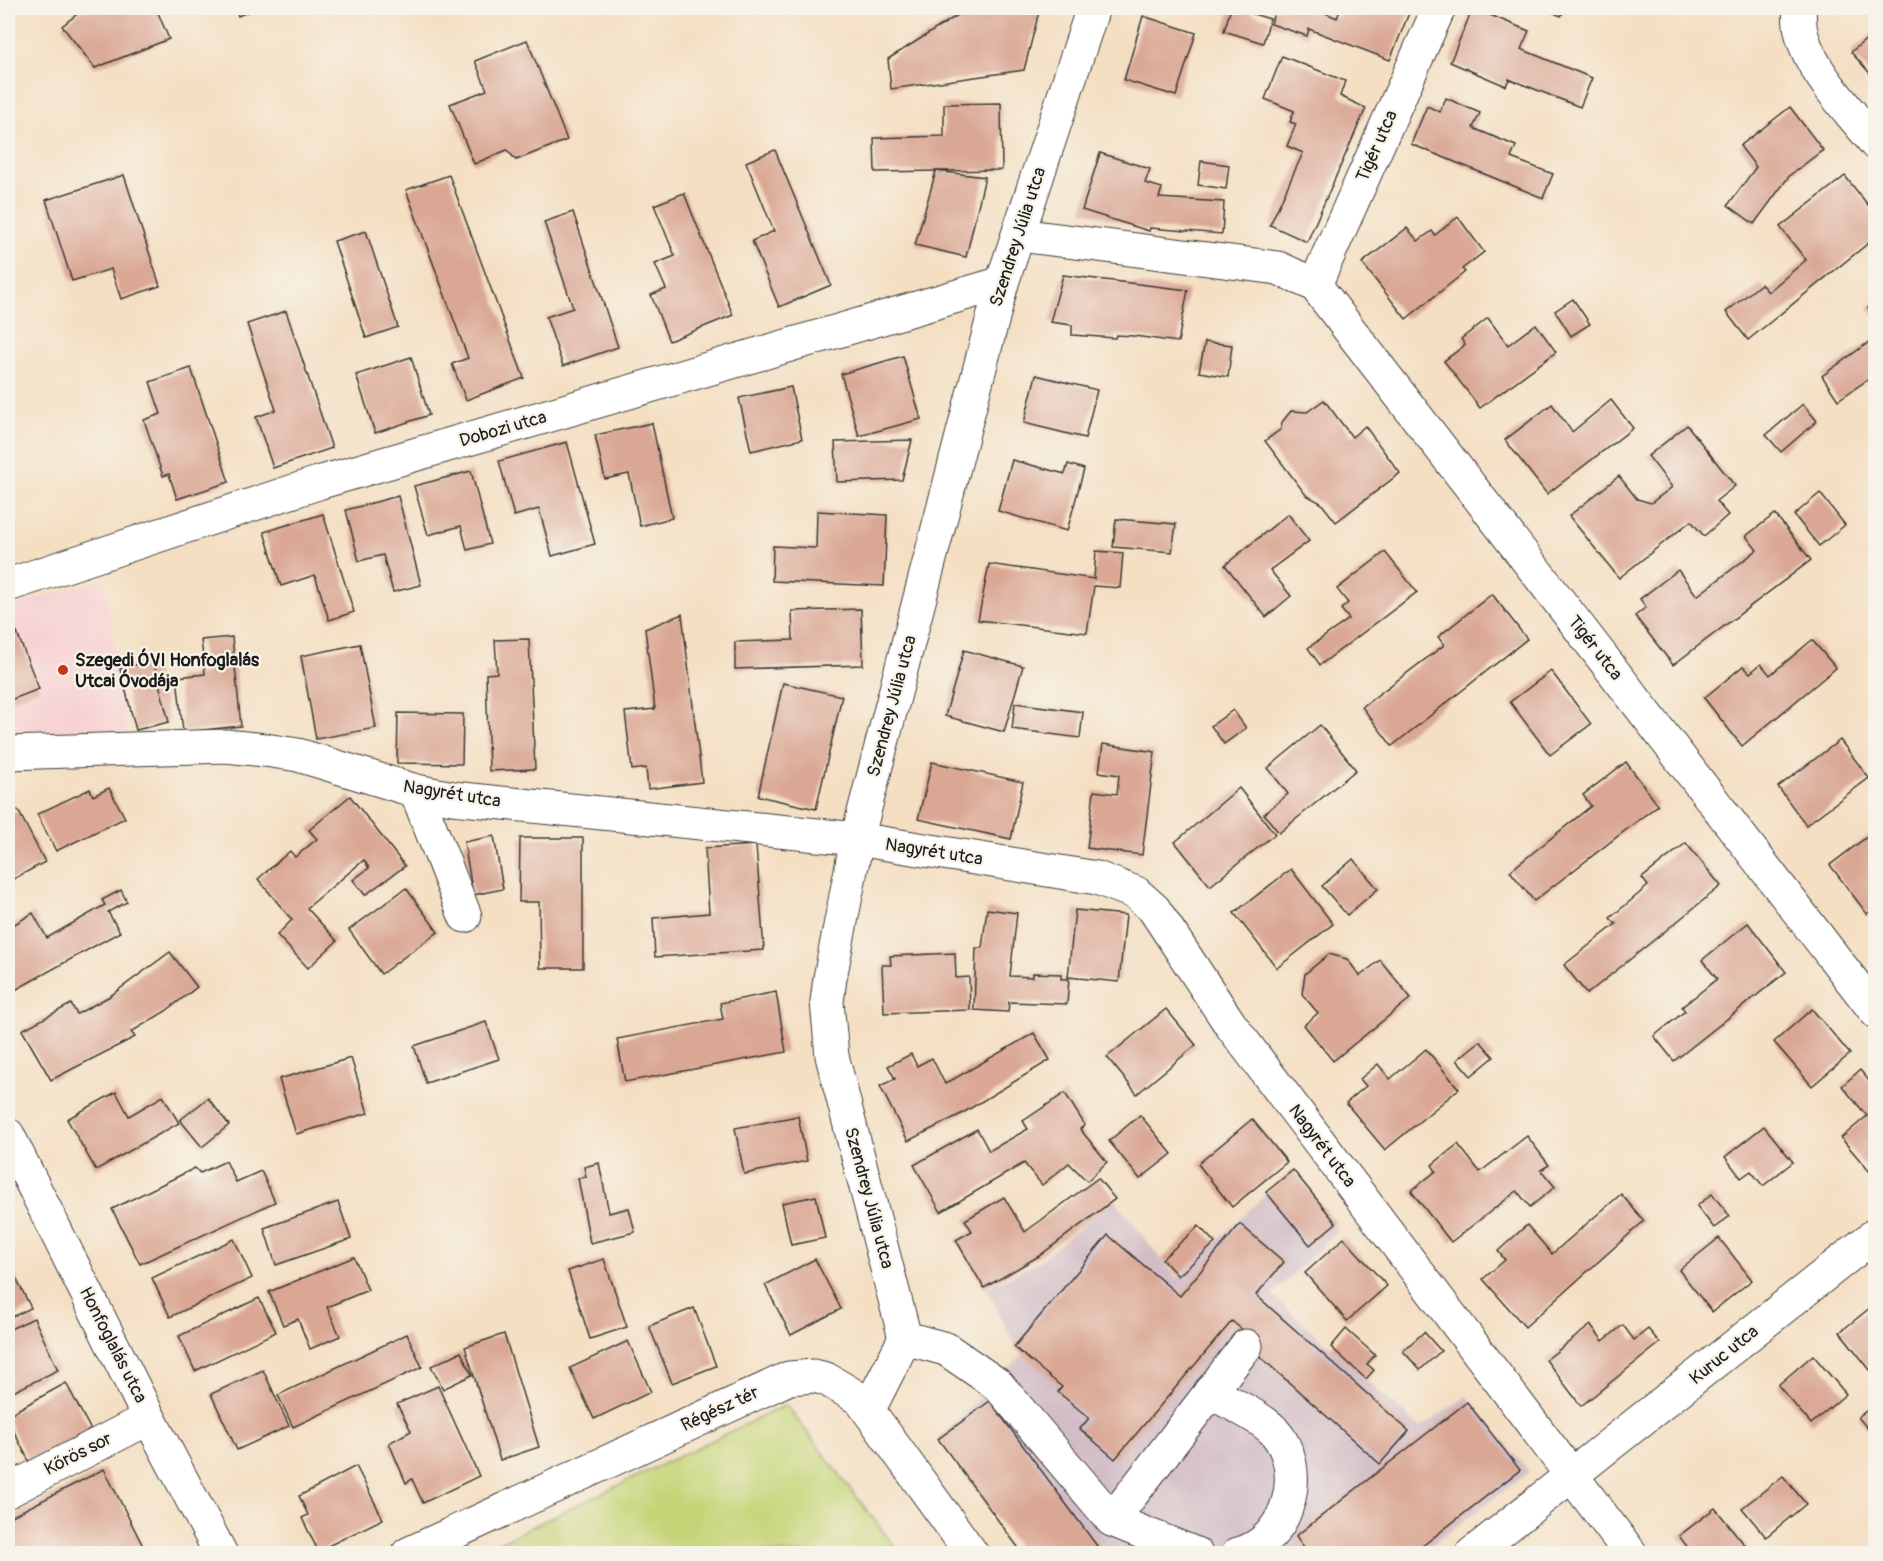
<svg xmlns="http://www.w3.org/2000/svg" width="1883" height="1561" viewBox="0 0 1883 1561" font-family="Pangolin,sans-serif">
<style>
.built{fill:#f7cfd1}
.industrial{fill:#d2bdc6}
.green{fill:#c5d476;stroke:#707849;stroke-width:1.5}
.building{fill:#daa794}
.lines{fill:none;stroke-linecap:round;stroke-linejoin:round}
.minor-casing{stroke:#3c3935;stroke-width:35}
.minor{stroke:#fff;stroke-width:33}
.poi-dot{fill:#c8321e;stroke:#f7f3e8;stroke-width:2}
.labels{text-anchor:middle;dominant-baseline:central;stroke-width:4.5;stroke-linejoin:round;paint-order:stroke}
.street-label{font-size:18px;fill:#1c1c1c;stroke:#f7f3e8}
.poi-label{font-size:18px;font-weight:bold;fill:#1c1c1c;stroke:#f7f3e8;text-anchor:start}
</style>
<rect width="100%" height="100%" fill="#f7f3e8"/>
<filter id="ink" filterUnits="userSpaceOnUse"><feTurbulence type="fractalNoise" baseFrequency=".0167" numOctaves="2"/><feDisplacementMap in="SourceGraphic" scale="12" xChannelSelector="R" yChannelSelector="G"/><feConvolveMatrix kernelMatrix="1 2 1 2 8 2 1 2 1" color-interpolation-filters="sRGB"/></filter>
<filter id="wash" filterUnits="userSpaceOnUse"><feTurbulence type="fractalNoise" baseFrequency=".008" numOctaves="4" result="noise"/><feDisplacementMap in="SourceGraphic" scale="24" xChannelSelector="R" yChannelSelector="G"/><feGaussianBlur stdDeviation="1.35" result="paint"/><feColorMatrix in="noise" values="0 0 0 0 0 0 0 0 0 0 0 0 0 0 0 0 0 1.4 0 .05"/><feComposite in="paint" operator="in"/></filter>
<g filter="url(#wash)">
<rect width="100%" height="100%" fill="#f4dfc3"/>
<path class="built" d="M105 579 127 733 8 738V607Z"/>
<path class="industrial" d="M1291 1170 1337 1231 1272 1295 1420 1428 1467 1396 1529 1472 1421 1553H1026L940 1437 1021 1356 986 1288 1037 1263 1114 1199 1177 1279Z"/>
<path class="green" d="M786 1405 895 1547 889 1553H477Z"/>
<g id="blocks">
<g class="building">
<path d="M85 8H156L169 39 95 68 62 26Z"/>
<path d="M235 8H257L238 16Z"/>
<path d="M969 8H1040L1024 70 891 89 888 59Z"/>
<path d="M1231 8H1252L1250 13 1270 19 1263 43 1224 31Z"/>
<path d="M1275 8H1314L1337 18 1341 8H1411L1390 60 1309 29 1307 36 1271 24Z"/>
<path d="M1473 8 1529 31 1521 49 1592 78 1580 107 1509 79 1506 86 1450 62Z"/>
<path d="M1543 8H1565L1561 16Z"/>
<path d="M1143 16 1196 33 1176 96 1124 80Z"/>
<path d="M1876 31V80L1851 52Z"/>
<path d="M527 40 567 140 516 160 507 150 474 164 450 104 487 90 475 61Z"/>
<path d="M1282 56 1345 81 1340 96 1366 108 1307 242 1270 225 1303 153 1287 146 1296 124 1290 122 1294 111 1265 99Z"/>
<path d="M1446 98 1480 113 1473 128 1516 146 1511 158 1553 174 1543 198 1411 144 1427 106 1440 112Z"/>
<path d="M1001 103 1002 170 875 172 874 138 944 136V104Z"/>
<path d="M1790 107 1823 150 1790 175 1754 224 1728 205 1756 167 1740 146Z"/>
<path d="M775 150 831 285 779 307 752 241 774 231 746 162Z"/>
<path d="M1100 153 1150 169 1145 183 1162 188 1159 198 1224 202 1222 234 1150 228 1149 231 1082 210Z"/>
<path d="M1201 161 1229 165 1226 189 1198 185Z"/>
<path d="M936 171 985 177 966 257 915 245Z"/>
<path d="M124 175 160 286 121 299 111 269 72 281 46 200Z"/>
<path d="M449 175 524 378 466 400 452 364 468 358 406 190Z"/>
<path d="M1845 176 1876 215V237L1748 340 1726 312 1761 284 1768 292 1806 260 1780 227Z"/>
<path d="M684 193 733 315 669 341 651 295 666 289 655 264 675 256 654 205Z"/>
<path d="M573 212 618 347 563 366 546 317 573 308 544 222Z"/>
<path d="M1458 217 1484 252 1462 269 1465 272 1406 319 1362 263 1407 228 1418 241 1432 231 1435 235Z"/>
<path d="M366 231 398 327 366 338 334 241Z"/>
<path d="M1063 275 1188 290 1178 342 1134 336 1116 335 1115 338 1072 335V325L1050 322Z"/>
<path d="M1573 299 1590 324 1571 336 1555 311Z"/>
<path d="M1876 301V317L1868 308Z"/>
<path d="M286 311 332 448 273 468 256 417 276 410 247 324Z"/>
<path d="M1488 318 1508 345 1536 324 1556 352 1480 408 1444 361 1465 345 1461 339Z"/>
<path d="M1876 337V374L1838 400 1822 376Z"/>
<path d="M1205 342 1232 345 1228 377 1199 372Z"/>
<path d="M903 356 921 419 859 436 841 374Z"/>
<path d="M411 357 429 415 375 433 356 375Z"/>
<path d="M191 368 229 482 177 499 169 474 163 476 144 420 161 414 150 382Z"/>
<path d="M1036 375 1097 390 1085 438 1024 423Z"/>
<path d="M791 387 802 439 751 451 739 398Z"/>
<path d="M1324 400 1352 437 1365 426 1400 473 1336 522 1321 503 1306 495 1265 441 1281 429 1282 422 1291 411 1307 412Z"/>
<path d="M1611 400 1633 428 1547 494 1505 440 1552 404 1572 432Z"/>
<path d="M1803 404 1817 421 1781 452 1766 435Z"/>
<path d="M652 423 672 518 640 526 629 474 605 479 595 435Z"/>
<path d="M1687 425 1735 486 1716 501 1728 515 1704 536 1691 521 1619 578 1569 516 1619 476 1637 499 1651 503 1672 487 1648 456Z"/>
<path d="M912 440 902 480 837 482 835 442Z"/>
<path d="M567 442 595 544 552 556 539 509 514 516 499 461Z"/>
<path d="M1012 460 1065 474 1068 464 1084 469 1067 531 998 511Z"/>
<path d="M471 471 490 544 467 550 461 526 428 535 414 486Z"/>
<path d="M1820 493 1845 525 1819 546 1794 515Z"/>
<path d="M398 496 421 585 393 592 383 555 359 561 346 510Z"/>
<path d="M817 511 887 515 884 586 772 581 773 546 816 548Z"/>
<path d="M323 514 354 612 329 620 315 575 281 586 264 532Z"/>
<path d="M1288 514 1309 541 1270 570 1291 596 1266 617 1225 565Z"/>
<path d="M1775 514 1811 560 1673 665 1635 616 1646 607 1640 599 1678 570 1697 596 1757 550 1746 536Z"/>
<path d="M1116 519 1176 524 1172 552 1113 547Z"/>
<path d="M1096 551 1123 553 1120 588 1094 586 1087 633 978 620 989 564 1094 579Z"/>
<path d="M1385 552 1417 592 1320 665 1308 648 1349 619 1341 609 1348 603 1337 589Z"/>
<path d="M1492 594 1527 639 1392 746 1362 707 1444 645 1438 637Z"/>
<path d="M861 609 863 665 735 669V642L793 640 792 611Z"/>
<path d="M8 610 39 689 8 701Z"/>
<path d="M682 614 702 782 648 789 646 768 632 770 625 712 655 709 645 629Z"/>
<path d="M232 637 241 726 183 732 177 677 205 674 201 640Z"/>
<path d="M529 639 535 769 489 771 486 674 497 673 495 640Z"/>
<path d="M1812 640 1836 668 1742 746 1704 698 1743 666 1750 673 1761 664 1770 675Z"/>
<path d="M360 644 376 728 316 739 301 656Z"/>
<path d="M964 650 1023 666 1004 732 945 716Z"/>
<path d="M153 660 169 722 136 730 120 669Z"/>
<path d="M1551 671 1591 724 1550 755 1510 702Z"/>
<path d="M783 683 842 696 816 809 758 796Z"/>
<path d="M1015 703 1083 712 1080 738 1012 729Z"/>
<path d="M1233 710 1246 728 1224 744 1211 726Z"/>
<path d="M398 713 463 714 462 764 397 763Z"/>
<path d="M1320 725 1356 770 1279 833 1264 814 1288 794 1268 768Z"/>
<path d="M1840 740 1869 778 1806 825 1778 787Z"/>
<path d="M1103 744 1155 752 1142 855 1087 848 1094 791 1117 794 1119 775 1099 772Z"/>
<path d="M932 762 1023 782 1011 839 918 819Z"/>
<path d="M1626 762 1658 805 1534 901 1510 871 1591 806 1583 795Z"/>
<path d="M109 788 125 818 56 851 37 814 90 789 93 796Z"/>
<path d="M1239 788 1275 834 1210 886 1175 842Z"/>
<path d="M350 796 405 866 365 895 353 880 369 868 364 860 307 908 337 941 308 968 277 935 292 920 258 879 290 851 295 857 317 839 309 830Z"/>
<path d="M18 810 45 862 8 882V816Z"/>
<path d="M1876 830V907L1867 914 1830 865Z"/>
<path d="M494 836 503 889 473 895 464 842Z"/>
<path d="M520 838H583V968H540L539 902H519Z"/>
<path d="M1686 843 1721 886 1587 994 1564 965 1616 924 1610 918 1648 886 1642 878Z"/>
<path d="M756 845 764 950 655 957 653 918 709 913 705 848Z"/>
<path d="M1353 859 1378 889 1347 915 1322 886Z"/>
<path d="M1291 869 1333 924 1277 968 1234 913Z"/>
<path d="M406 888 438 932 381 974 349 930Z"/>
<path d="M121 890 127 902 108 912 120 932 8 994V928L33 913 47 938 105 905 102 900Z"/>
<path d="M987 909 1017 913 1010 976 1033 977V973L1061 974V979H1069L1067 1004 1009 1002 1008 1012 974 1010 976 948H982Z"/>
<path d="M1075 910 1126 915 1119 982 1068 977Z"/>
<path d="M1748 923 1786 972 1674 1061 1654 1036 1685 1011 1682 1007 1717 979 1702 960Z"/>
<path d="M170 952 197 987 166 1011 131 1032 135 1037 51 1080 22 1030 71 1004 77 1014 110 996Z"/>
<path d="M955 953 956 978 969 977 970 1010 884 1013 882 965H891L890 956Z"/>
<path d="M1329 954 1347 959 1360 976 1380 960 1411 998 1333 1061 1304 1025 1318 1013 1302 994 1305 974Z"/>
<path d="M776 992 786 1052 625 1082 617 1039 723 1019 720 1003Z"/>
<path d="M1166 1009 1196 1045 1137 1094 1107 1057Z"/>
<path d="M1812 1009 1850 1054 1812 1086 1774 1042Z"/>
<path d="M486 1022 499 1059 426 1083 414 1046Z"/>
<path d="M1034 1033 1050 1060 961 1114 908 1141 880 1086 895 1079 888 1066 911 1054 917 1066 932 1058 945 1084Z"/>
<path d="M1480 1041 1494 1057 1471 1076 1457 1060Z"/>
<path d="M1426 1049 1459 1089 1385 1150 1346 1103 1366 1086 1360 1079 1378 1064 1390 1079Z"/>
<path d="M351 1058 368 1113 296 1134 279 1079Z"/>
<path d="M1860 1070 1876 1089V1179L1841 1138 1867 1116 1842 1086Z"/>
<path d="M116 1092 129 1116 163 1096 179 1123 96 1170 67 1119Z"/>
<path d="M1065 1093 1085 1125 1080 1129 1107 1162 1087 1181 1069 1163 1042 1185 1024 1163 941 1212 914 1165 977 1129 989 1151 1028 1129 1023 1121Z"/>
<path d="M208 1098 229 1125 202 1147 180 1120Z"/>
<path d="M1140 1115 1172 1154 1140 1179 1109 1141Z"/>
<path d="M798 1116 807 1161 744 1174 735 1128Z"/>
<path d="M1252 1119 1287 1162 1232 1207 1198 1164Z"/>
<path d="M1764 1126 1793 1162 1763 1186 1751 1171 1741 1178 1725 1157Z"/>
<path d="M1527 1136 1549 1165 1541 1170 1555 1187 1530 1207 1517 1191 1451 1242 1411 1191 1436 1171 1432 1165 1458 1144 1480 1172Z"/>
<path d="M226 1161 236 1182 261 1171 275 1202 140 1264 112 1209 195 1168 200 1173Z"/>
<path d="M599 1163 609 1213 629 1208 635 1232 590 1243 578 1178 586 1177 584 1167Z"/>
<path d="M1293 1170 1336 1223 1310 1245 1266 1192Z"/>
<path d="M1098 1178 1115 1199 1039 1256 984 1288 956 1240 972 1231 965 1220 1004 1197 1025 1232Z"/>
<path d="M1621 1194 1644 1221 1525 1327 1483 1279 1505 1260 1498 1251 1527 1225 1552 1254Z"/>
<path d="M1712 1194 1730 1216 1714 1228 1697 1206Z"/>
<path d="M816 1196 825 1238 791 1245 782 1203Z"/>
<path d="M338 1202 351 1239 276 1265 264 1228Z"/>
<path d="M1240 1224 1284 1262 1256 1295 1409 1431 1380 1464 1255 1352 1258 1343 1232 1321 1115 1459 1080 1429 1089 1418 1058 1392 1062 1387 1014 1347 1108 1235 1180 1296Z"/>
<path d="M1199 1226 1215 1243 1178 1276 1162 1259Z"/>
<path d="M1344 1238 1387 1286 1347 1321 1305 1273Z"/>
<path d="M1719 1238 1752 1280 1712 1312 1679 1270Z"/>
<path d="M234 1239 252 1278 170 1317 152 1278Z"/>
<path d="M354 1257 368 1290 327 1307 340 1336 310 1349 298 1319 283 1325 269 1292Z"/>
<path d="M604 1259 627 1327 590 1339 568 1271Z"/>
<path d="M815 1259 841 1309 791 1335 765 1285Z"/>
<path d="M12 1270 31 1308 8 1319V1272Z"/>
<path d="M259 1298 276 1332 195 1371 179 1336Z"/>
<path d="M1876 1303V1366L1870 1370 1840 1332Z"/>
<path d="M694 1308 716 1366 672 1383 649 1326Z"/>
<path d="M34 1318 58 1370 9 1394 8 1330Z"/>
<path d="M1591 1325 1603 1341 1623 1325 1634 1340 1648 1329 1660 1343 1581 1406 1546 1360Z"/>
<path d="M1346 1329 1375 1355 1367 1364 1374 1370 1366 1379 1331 1347Z"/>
<path d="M1424 1332 1441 1351 1420 1370 1403 1351Z"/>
<path d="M407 1334 422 1367 293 1427 278 1395Z"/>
<path d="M504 1334 539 1447 500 1460 465 1347Z"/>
<path d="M628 1341 651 1392 594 1419 570 1368Z"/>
<path d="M461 1352 472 1375 443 1389 431 1366Z"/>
<path d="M1813 1355 1846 1394 1811 1424 1778 1385Z"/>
<path d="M263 1370 289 1426 237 1450 211 1394Z"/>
<path d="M66 1383 93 1434 32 1467 8 1420V1415Z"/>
<path d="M438 1386 479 1476 423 1503 412 1479 406 1483 389 1443 411 1431 397 1404Z"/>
<path d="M990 1401 1103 1554H1023L938 1439Z"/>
<path d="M1467 1402 1520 1470 1412 1554H1295L1304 1547 1296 1536Z"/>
<path d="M1876 1404V1439L1858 1417Z"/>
<path d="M356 1466 383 1519 318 1551 302 1518 308 1515 299 1496Z"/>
<path d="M104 1469 147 1554H73L71 1551 67 1554H8V1518Z"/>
<path d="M1783 1476 1806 1504 1766 1537 1742 1508Z"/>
<path d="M1715 1508 1748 1549 1742 1554H1693L1679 1536Z"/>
<path d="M1876 1546V1554H1866Z"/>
<path d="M1564 1548 1569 1554H1557Z"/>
</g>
</g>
</g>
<g filter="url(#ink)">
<use href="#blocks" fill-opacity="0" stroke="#3c3935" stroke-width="1.5"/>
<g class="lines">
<g class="minor-casing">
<g id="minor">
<path d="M1439 8 1315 285 1876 1012"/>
<path d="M1800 8C1793 56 1848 108 1876 144"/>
<path d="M1019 235 1278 268 1315 285"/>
<path d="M8 585 318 483 1002 283"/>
<path d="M8 753 226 746 265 750 298 755 416 791 453 798 857 839 1097 878 1136 893 1154 909 1230 1024 1631 1554"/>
<path d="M416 791 465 916"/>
<path d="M8 1135 149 1418 221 1554"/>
<path d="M905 1338 946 1349 998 1385 1112 1520 1196 1554"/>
<path d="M1210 1392C1228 1402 1259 1416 1273 1430 1309 1468 1289 1542 1238 1554"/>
<path d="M869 1409 905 1338 832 1056 827 1002 830 978 857 839 1002 283 1093 8"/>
<path d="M8 1491 149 1418"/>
<path d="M1112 1520 1246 1346"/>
<path d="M408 1554 789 1378 814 1376 826 1379 860 1399 972 1554"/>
<path d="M1472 1554 1876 1234"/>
</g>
</g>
<use href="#minor" class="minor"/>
</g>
</g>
<circle class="poi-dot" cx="63" cy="670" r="6"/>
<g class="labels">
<g class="street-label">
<text transform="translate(1377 146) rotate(-66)">Tigér utca</text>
<text transform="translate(1018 237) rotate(-72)">Szendrey Júlia utca</text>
<text transform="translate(503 429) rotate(-16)">Dobozi utca</text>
<text transform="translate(1595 648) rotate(52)">Tigér utca</text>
<text transform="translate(892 706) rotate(-75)">Szendrey Júlia utca</text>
<text transform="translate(452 794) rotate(9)">Nagyrét utca</text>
<text transform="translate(934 852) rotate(9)">Nagyrét utca</text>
<text transform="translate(1322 1146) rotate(53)">Nagyrét utca</text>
<text transform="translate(869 1198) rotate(75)">Szendrey Júlia utca</text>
<text transform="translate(113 1345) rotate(63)">Honfoglalás utca</text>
<text transform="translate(1724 1355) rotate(-39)">Kuruc utca</text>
<text transform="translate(720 1409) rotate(-25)">Régész tér</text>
<text transform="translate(78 1454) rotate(-27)">Kőrös sor</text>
</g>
<g class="poi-label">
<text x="75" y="660">Szegedi ÓVI Honfoglalás<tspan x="75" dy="21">Utcai Óvodája</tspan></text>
</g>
</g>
<rect width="1883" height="1561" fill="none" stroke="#f7f3e8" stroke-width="30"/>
</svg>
